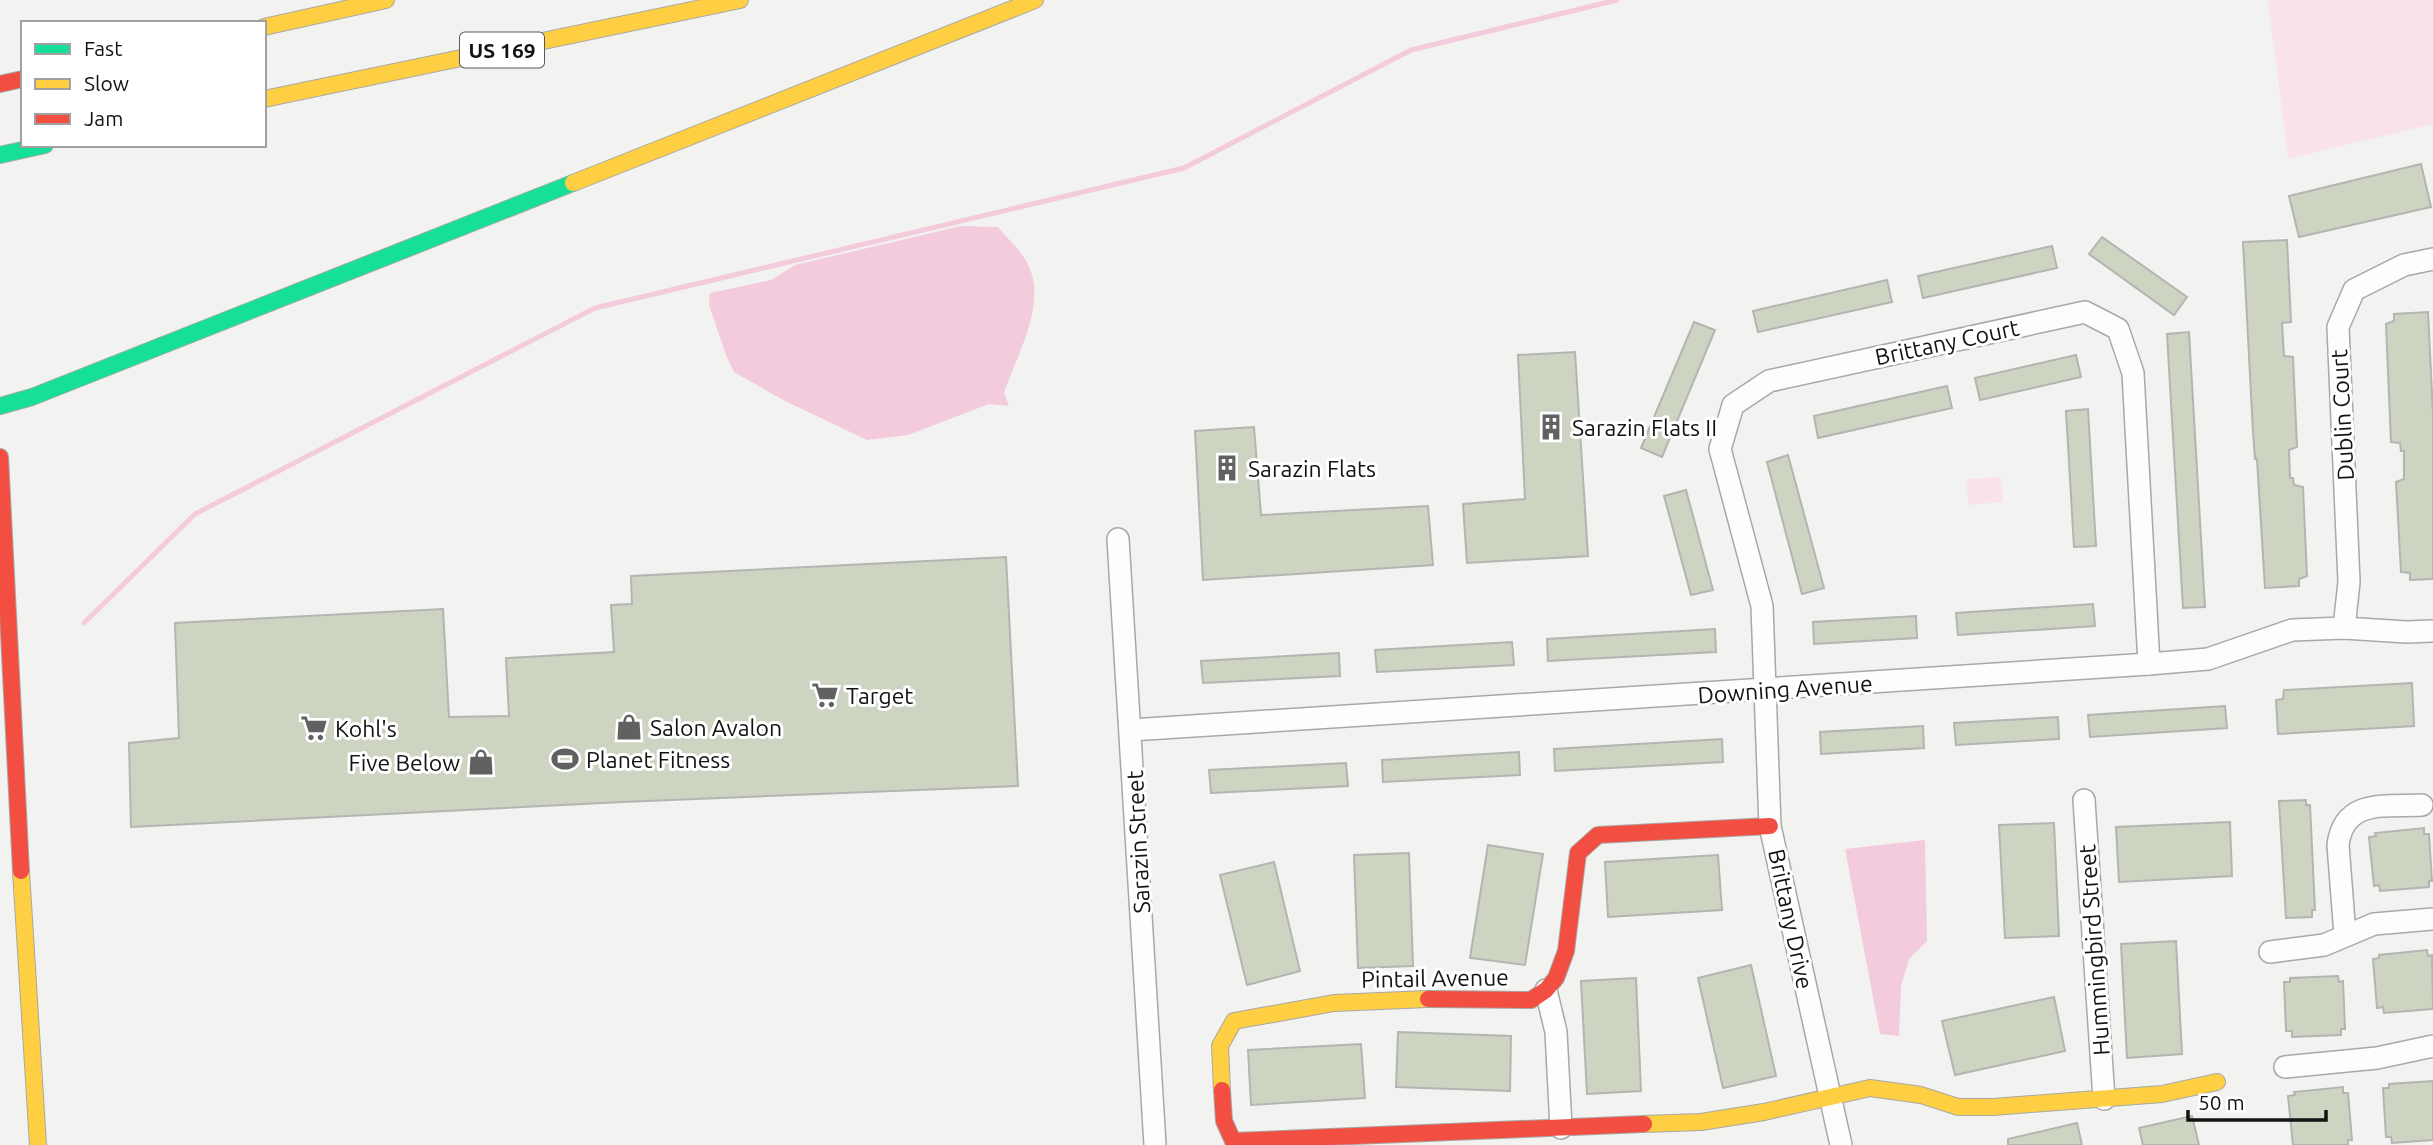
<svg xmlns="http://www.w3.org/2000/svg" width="2433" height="1145" viewBox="0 0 2433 1145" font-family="Ubuntu,sans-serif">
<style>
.green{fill:#f9e2eb}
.water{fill:#f3cbdc}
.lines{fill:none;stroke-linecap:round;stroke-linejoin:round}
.stream{stroke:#f3cbdc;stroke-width:5}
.building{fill:#ced4c2;stroke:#b4b4b3;stroke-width:2}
.street-casing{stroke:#a8a8a7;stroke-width:24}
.fast-casing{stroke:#a8a8a7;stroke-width:18}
.slow-casing{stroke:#a8a8a7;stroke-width:18}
.jam-casing{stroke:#a8a8a7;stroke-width:18}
.street{stroke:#fdfdfd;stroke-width:21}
.fast{stroke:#16e098;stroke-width:16}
.slow{stroke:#ffcf43;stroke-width:16}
.jam{stroke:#f24e42;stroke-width:16}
.labels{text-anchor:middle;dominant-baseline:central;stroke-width:6;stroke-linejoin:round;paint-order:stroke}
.shield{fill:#fff;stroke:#595a59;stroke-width:2}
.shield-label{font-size:21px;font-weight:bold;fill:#121312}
.street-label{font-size:23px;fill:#121312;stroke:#fff}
.poi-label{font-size:23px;fill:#121312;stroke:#fff;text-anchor:start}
</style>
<rect width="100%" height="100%" fill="#f2f2f1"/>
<g class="green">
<path d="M2268 0H2433V124L2288 159Z"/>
<path d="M2001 477 2003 502 1969 505 1966 479Z"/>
</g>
<g class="water">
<path d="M961 226 998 227C1006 237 1016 246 1023 256 1052 297 1018 351 1004 393L1009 406 989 404 908 435 867 440 785 401 734 372 726 355 709 305 710 293 771 280 795 265Z"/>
<path d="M1925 840 1927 941 1909 959 1901 986 1899 1036 1880 1034 1845 849Z"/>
</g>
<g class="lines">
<path class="stream" d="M84 623 195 514 595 308 1184 168 1411 50 1617 0"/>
</g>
<g class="building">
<path d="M2421 164 2431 207 2299 237 2289 196Z"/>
<path d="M2102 237 2187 297 2174 315 2089 254Z"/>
<path d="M2287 240 2291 322 2282 323 2284 356 2293 357 2297 447 2289 450 2290 478H2293L2294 485 2303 487 2307 576 2299 579V586L2265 588 2257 459H2255L2253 432 2243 242Z"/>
<path d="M2052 246 2057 268 1923 298 1918 276Z"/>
<path d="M1887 280 1892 302 1758 332 1753 311Z"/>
<path d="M2428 312 2433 414V579L2410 580V573L2401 572 2396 482 2404 479V451H2401L2400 443 2391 442 2386 324 2394 321V314Z"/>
<path d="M1694 322 1715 330 1662 457 1641 448Z"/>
<path d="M2189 332 2205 607 2183 608 2167 334Z"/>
<path d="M1575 352 1588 556 1467 563 1463 504 1525 499 1518 355Z"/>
<path d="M2076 355 2081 377 1980 400 1975 378Z"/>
<path d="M1947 386 1952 408 1818 438 1814 416Z"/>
<path d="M2088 409 2096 546 2074 547 2066 411Z"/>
<path d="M1254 427 1261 515 1428 506 1433 565 1203 580 1195 431Z"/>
<path d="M1788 455 1824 588 1802 594 1767 462Z"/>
<path d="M1686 490 1713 590 1691 595 1664 496Z"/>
<path d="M1006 557 1018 786 622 802 131 827 129 743 179 738 175 623 443 609 449 717 509 716 506 658 614 652 611 605 632 604 631 576Z"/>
<path d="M2093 604 2095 626 1958 635 1956 613Z"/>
<path d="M1916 616 1917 638 1814 644 1813 622Z"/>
<path d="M1715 629 1716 652 1548 661 1547 639Z"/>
<path d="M1512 642 1514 665 1377 672 1375 650Z"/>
<path d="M1339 653 1340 676 1203 683 1201 661Z"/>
<path d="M2412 683 2414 726 2278 734 2276 700 2283 699 2284 690Z"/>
<path d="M2225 706 2227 728 2090 737 2088 715Z"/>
<path d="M2058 717 2059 739 1956 745 1954 723Z"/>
<path d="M1923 726 1924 748 1821 754 1820 732Z"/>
<path d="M1722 739 1723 762 1555 771 1554 749Z"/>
<path d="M1519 752 1520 775 1383 782 1382 760Z"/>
<path d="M1346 763 1348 786 1211 793 1209 770Z"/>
<path d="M2306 800V805H2310L2315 910H2312V917L2286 918 2279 801Z"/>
<path d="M2230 822 2232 876 2119 882 2116 827Z"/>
<path d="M2054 823 2059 936 2005 938 1999 825Z"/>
<path d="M2424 828V834H2429L2432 881H2429V887L2380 891 2379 885 2374 886 2369 837 2376 836 2375 833Z"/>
<path d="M1488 845 1543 854 1525 965 1470 958Z"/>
<path d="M1409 853 1413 966 1358 968 1354 855Z"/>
<path d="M1718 855 1722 910 1608 917 1605 862Z"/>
<path d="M1274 862 1300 971 1247 985 1220 875Z"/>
<path d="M2176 941 2182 1054 2127 1058 2121 944Z"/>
<path d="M2427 950 2428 956 2432 955 2433 1009 2384 1013 2383 1007 2377 1008 2373 959 2379 958V955Z"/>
<path d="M1751 965 1776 1076 1723 1088 1698 978Z"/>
<path d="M2338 976 2339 982 2343 981 2345 1029H2341V1035L2292 1037V1031H2286L2284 982H2290V978Z"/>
<path d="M1636 978 1641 1091 1587 1094 1581 981Z"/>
<path d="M2054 997 2065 1051 1955 1075 1942 1021Z"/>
<path d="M1398 1032 1511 1036 1510 1091 1396 1087Z"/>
<path d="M1361 1044 1365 1098 1251 1105 1248 1050Z"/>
<path d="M2433 1081V1140L2392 1143 2391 1137H2386L2383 1088H2389V1084Z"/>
<path d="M2343 1087V1093H2348L2352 1140H2348V1145H2293L2288 1096 2295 1095 2294 1092Z"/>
<path d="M2192 1116 2199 1145H2143L2139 1128Z"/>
<path d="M2077 1123 2082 1145H2008V1139Z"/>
</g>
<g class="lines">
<g class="street-casing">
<g id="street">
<path d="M1118 539 1155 1145"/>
<path d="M2344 628 2349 582 2338 327 2354 290 2404 265 2433 259"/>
<path d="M1131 730 2149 664 2208 659 2292 630 2344 628 2406 632 2433 631"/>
<path d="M2084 800 2104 1099"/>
<path d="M2345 935 2338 845C2344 798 2386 807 2422 805"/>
<path d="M2270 952 2324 945 2374 924 2433 919"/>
<path d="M1546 990 1556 1032 1561 1128"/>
<path d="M2285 1067 2377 1058 2433 1046"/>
<path d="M1841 1145 1770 826 1762 606 1720 449 1733 405 1769 381 2085 312 2118 329 2133 373 2149 664"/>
</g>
</g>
<g class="fast-casing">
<g id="fast">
<path d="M0 155 45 145"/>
<path d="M0 406 32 397 573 183"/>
</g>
</g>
<g class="slow-casing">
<g id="slow">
<path d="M264 27 386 0"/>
<path d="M264 99 740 0"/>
<path d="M573 183 1035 0"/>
<path d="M21 871 38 1145"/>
<path d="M1222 1090 1220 1046 1234 1021 1334 1003 1428 999"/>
<path d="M1644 1124 1701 1122 1764 1112 1870 1088 1921 1095 1958 1107H1993L2162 1094 2217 1082"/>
</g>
</g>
<g class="jam-casing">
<g id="jam">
<path d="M0 84 23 79"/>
<path d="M0 457 21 871"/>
<path d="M1428 999 1531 1000 1546 990 1556 978 1566 951 1578 853 1598 835 1770 826"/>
<path d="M1222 1090 1224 1121 1233 1141 1644 1124"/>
</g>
</g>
<use href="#street" class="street"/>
<use href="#fast" class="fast"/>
<use href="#slow" class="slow"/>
<use href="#jam" class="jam"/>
</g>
<defs>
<g id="building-bare" transform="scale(2.1)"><path d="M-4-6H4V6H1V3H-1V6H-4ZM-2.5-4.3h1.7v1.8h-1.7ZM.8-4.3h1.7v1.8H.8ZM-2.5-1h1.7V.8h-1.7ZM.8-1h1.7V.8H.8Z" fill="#606160" stroke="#fff" stroke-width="2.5" paint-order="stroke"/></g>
<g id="supermarket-bare" transform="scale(2.1)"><path d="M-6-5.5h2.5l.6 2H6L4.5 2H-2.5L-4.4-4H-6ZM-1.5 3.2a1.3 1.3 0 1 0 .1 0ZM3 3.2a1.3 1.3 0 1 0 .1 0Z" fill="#606160" stroke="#fff" stroke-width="2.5" paint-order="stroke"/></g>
<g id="shop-bare" transform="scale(2.1)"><path d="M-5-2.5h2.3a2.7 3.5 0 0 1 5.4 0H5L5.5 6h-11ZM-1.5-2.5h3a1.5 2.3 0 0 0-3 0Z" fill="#606160" stroke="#fff" stroke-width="2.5" paint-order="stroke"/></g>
<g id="stadium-bare" transform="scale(2.1)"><path d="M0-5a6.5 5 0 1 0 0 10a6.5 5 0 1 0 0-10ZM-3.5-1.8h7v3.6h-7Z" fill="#606160" stroke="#fff" stroke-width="2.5" paint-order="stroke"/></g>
</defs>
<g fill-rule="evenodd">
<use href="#building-bare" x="1551" y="427"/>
<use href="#building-bare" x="1227" y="468"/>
<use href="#supermarket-bare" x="825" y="695"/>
<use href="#shop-bare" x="629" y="727"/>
<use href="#supermarket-bare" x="314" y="728"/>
<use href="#stadium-bare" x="565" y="759"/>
<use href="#shop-bare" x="481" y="762"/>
</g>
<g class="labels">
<rect class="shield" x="460" y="32.5" width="84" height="35" rx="5"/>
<g class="shield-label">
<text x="502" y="50">US 169</text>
</g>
<g class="street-label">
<text transform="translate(1947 342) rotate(-12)">Brittany Court</text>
<text transform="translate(2342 415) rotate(-93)">Dublin Court</text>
<text transform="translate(1785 689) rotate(-4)">Downing Avenue</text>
<text transform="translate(1138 842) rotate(-93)">Sarazin Street</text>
<text transform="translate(1791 919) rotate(78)">Brittany Drive</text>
<text transform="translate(2094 950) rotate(-94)">Hummingbird Street</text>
<text transform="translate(1435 978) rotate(-1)">Pintail Avenue</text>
</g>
<g class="poi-label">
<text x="1572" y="427">Sarazin Flats II</text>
<text x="1248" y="468">Sarazin Flats</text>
<text x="846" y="695">Target</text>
<text x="650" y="727">Salon Avalon</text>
<text x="335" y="728">Kohl's</text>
<text x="586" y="759">Planet Fitness</text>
<text x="460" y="762" text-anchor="end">Five Below</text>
</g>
</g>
<rect x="21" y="21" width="245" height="126" fill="#ffffff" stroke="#a0a1a0" stroke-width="2"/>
<rect x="35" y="44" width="35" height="10" fill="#16e098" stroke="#a0a1a0" stroke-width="2"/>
<text x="84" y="56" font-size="21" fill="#121312">Fast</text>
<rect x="35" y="79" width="35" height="10" fill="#ffcf43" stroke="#a0a1a0" stroke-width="2"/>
<text x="84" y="91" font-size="21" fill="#121312">Slow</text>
<rect x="35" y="114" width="35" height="10" fill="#f24e42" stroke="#a0a1a0" stroke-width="2"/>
<text x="84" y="126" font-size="21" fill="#121312">Jam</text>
<path d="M2188 1110v10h138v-10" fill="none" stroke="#121312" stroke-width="3.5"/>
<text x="2198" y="1110" font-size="21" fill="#121312" stroke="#ffffff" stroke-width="5" paint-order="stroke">50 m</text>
</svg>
